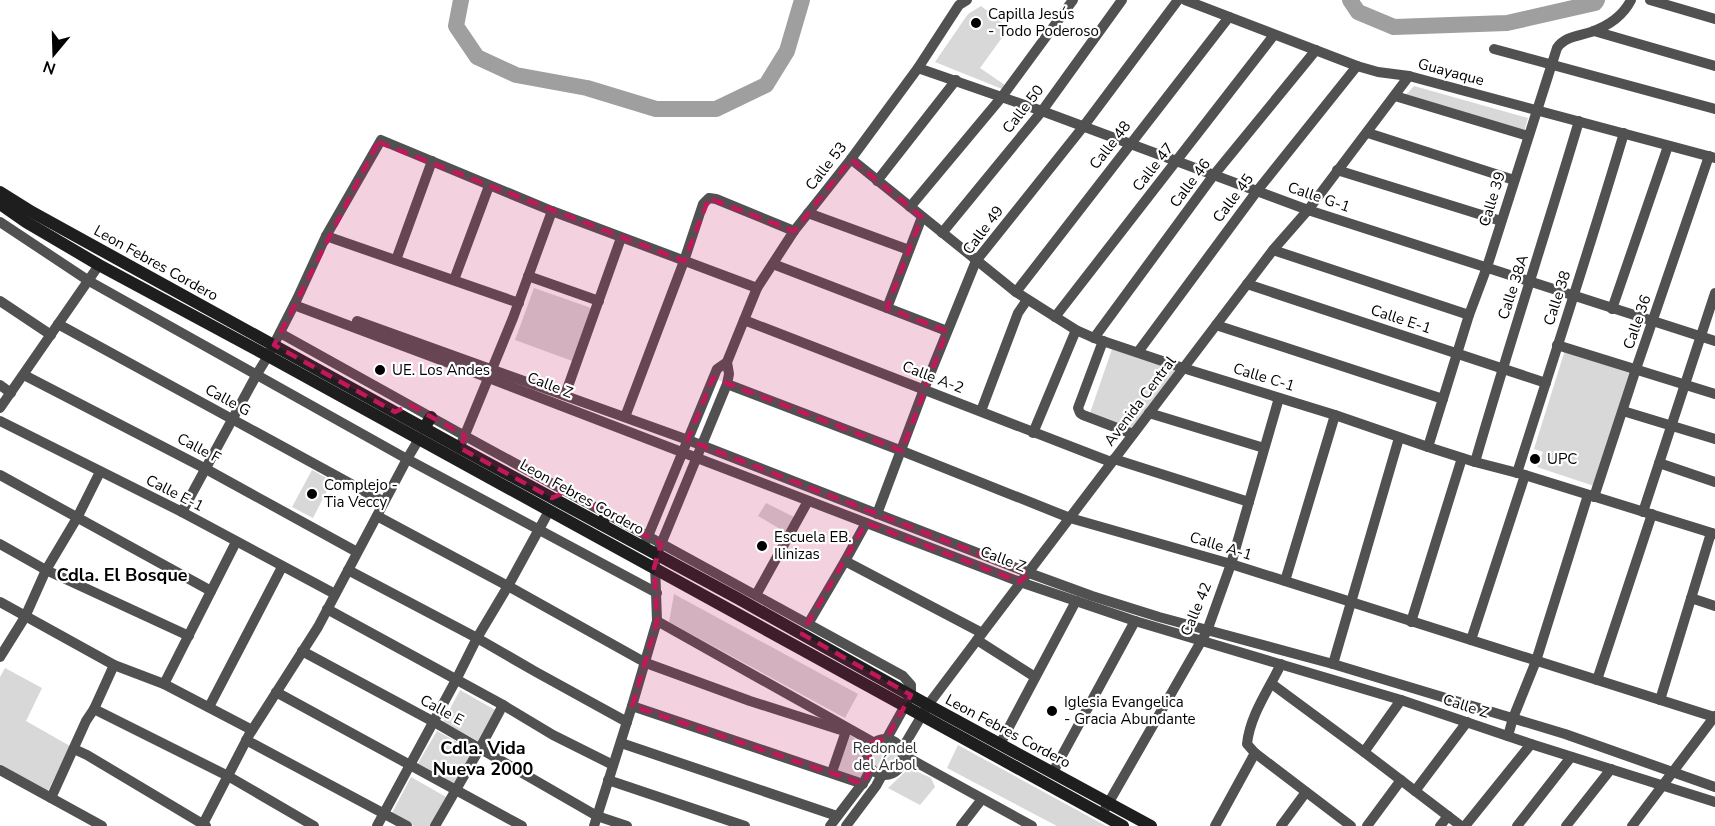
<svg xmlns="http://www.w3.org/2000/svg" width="1715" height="826" viewBox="0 0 1715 826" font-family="'Nunito Sans',sans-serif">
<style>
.green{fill:#d8d8d8}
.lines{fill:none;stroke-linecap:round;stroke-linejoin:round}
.river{stroke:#9f9f9f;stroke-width:16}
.street{stroke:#515151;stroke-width:10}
.secondary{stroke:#1e1e1e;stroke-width:12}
.marked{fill:#c2185b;fill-opacity:0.2;stroke:#c2185b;stroke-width:4.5;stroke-dasharray:12 8;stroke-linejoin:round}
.poi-dot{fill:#000;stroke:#fff;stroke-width:2}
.labels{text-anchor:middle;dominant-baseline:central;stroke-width:4.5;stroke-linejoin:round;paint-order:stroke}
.poi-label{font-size:15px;fill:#000;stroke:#fff;text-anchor:start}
.street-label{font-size:15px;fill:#000;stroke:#fff}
.park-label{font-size:15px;fill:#2f2f2f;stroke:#fff}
.quarter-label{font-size:18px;font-weight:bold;fill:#000;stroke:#fff}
</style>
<rect width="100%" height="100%" fill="#fff"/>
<g class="green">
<path d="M981 6 1009 28 980 68 1005 85 1002 89 935 62 968 14Z"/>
<path d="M1414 86 1528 118 1524 132 1405 96Z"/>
<path d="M534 288 594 309 575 362 515 340Z"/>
<path d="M1112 349 1174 370V374L1130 431 1090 413Z"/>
<path d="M1565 350 1632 372 1594 486 1537 467 1543 452 1534 449Z"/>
<path d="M312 470 332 481 313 518 292 507Z"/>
<path d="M766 503 794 517 785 532 758 516Z"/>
<path d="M674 594 858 694 845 718 669 622Z"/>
<path d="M5 668 42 688 26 721 70 746 47 793 0 767V677Z"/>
<path d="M460 690 497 711 480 742 443 722Z"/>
<path d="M437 731 475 752 455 785 417 765Z"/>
<path d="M848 734 853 737 865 750 864 757 866 767 860 781 835 771Z"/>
<circle cx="885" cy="757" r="16"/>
<path d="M958 745 1106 826H1057L947 768Z"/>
<path d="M911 771 918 772 931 778 935 787 920 805 888 788 905 772Z"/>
<path d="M411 777 448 798 432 826H414L392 813Z"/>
</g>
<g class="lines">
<g class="river">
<path d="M461 0 456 26 477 57 516 75 587 88 656 109H716L766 85 787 51 802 0"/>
<path d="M1350 0 1358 12 1394 27 1507 23 1595 3 1597 0"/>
</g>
<g class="street">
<path d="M1185 0 1357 66 1378 72 1409 76 1715 158"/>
<path d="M1650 0 1715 19"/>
<path d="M1594 31 1715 66"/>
<path d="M1494 49 1715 109"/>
<path d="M918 68 1042 111 1308 210 1715 341"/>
<path d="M1395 96 1528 136"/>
<path d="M1368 133 1514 180"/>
<path d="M851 159 1016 292 1076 330 1094 338 1183 368 1335 415 1428 447 1475 462 1525 475 1715 534"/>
<path d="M1337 170 1501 221"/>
<path d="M877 181 956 80"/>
<path d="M910 207 1001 98 1073 0"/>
<path d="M808 213 909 250"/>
<path d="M0 222 89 281 407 459 657 593"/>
<path d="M942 233 1042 111 1122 0"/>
<path d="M326 236 519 303"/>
<path d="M1273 250 1469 315"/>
<path d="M396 260 432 161"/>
<path d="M773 264 947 331"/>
<path d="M528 276 599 301"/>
<path d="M454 280 489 186"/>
<path d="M1247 284 1546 383"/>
<path d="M1016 292 1229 17"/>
<path d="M0 301 51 335"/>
<path d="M294 305 489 378 1020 582 1135 621 1401 700 1531 744 1715 802"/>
<path d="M887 308 922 217"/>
<path d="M1612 309 1668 146"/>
<path d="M1055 317 1274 35"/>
<path d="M744 320 1111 462"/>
<path d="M357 321 688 440 1029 573 1092 596 1159 617 1333 664 1565 734 1715 787"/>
<path d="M58 324 384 502"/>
<path d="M1216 325 1443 399"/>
<path d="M280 333 465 436 903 676 911 685V695L887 738"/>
<path d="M1094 338 1213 176 1316 50"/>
<path d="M1103 341 1078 408 1080 413 1083 415 1133 434"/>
<path d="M1557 345 1715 394"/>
<path d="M1138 352 1257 191 1357 66"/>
<path d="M24 375 206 469 357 552"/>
<path d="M727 384 902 451 1070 518 1231 564 1714 717"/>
<path d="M0 385 11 393"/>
<path d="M565 395 621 238"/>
<path d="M0 408 99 265"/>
<path d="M981 411 1018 313 1027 300"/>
<path d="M1623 411 1715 439"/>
<path d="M1149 413 1264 448"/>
<path d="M625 417 684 261 703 204 709 198 716 199 794 231"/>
<path d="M0 421 182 512 335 594"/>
<path d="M1033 433 1076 330"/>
<path d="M462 442 513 318 552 211"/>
<path d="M1428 447 1469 315 1487 267 1557 48C1564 37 1578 36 1591 32 1608 26 1623 16 1631 0"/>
<path d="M1114 459 1249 502"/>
<path d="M1475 462C1508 348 1545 235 1579 121"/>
<path d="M1659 463 1715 482"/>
<path d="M1517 473C1553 360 1590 247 1624 133"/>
<path d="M0 475 211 591"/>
<path d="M1594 497 1636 369 1709 156"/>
<path d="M182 512 257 374 268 356 297 299 326 236 381 140 552 211 757 288"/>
<path d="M1643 512 1715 293"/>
<path d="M877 514 924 389 976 261 1083 127 1178 0"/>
<path d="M377 516 508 586 646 663 750 701 844 731 845 734 832 772"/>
<path d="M646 541 717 369 727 362 757 288 794 231 851 159 918 68 959 5 967 0"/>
<path d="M0 544 46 570 189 636"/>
<path d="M659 549 727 384 729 374 727 362"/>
<path d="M845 561 982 633"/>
<path d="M655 564 657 621 873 742"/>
<path d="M348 570 477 638 536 672 627 722"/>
<path d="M1285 581 1335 415"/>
<path d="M756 595 808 501"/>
<path d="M1691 598 1715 606"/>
<path d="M0 602 114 665 164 684 252 730"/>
<path d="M327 609 503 705 553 735 613 765"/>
<path d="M1411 622 1462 458"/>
<path d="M808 624 845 561 866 523"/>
<path d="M977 640 1035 677"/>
<path d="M1471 640 1525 475"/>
<path d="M302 651 434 722 597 816 627 826"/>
<path d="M0 657 25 617 46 570 77 518 100 472"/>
<path d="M1333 664 1399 438"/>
<path d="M1597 680 1652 514"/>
<path d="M164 684 236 542"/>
<path d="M1272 684 1364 752 1461 826"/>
<path d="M276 692 522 826"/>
<path d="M1660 700 1711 533"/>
<path d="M632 706 863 784"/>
<path d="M209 707 282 567"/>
<path d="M94 709 228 776 314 826"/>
<path d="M1508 736 1513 718 1536 661 1588 495"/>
<circle cx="885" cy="757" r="18"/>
<path d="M246 740 407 826"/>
<path d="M621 743 837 816"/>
<path d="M1000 744 1076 601"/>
<path d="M74 749 87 755 206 826"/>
<path d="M902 749 928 705 977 640 1273 250 1308 210 1409 76"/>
<path d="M1364 752 1401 700"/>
<path d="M1255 753 1351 826"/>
<path d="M903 755 1032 826"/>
<path d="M0 770 102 826"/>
<path d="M1053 772 1135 621"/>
<path d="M608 780 745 826"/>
<path d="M1415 791 1467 722"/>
<path d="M51 798 86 721 94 709 114 665"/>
<path d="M1105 809 1207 631 1231 564 1279 398"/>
<path d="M202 826 249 735 318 627 407 459 419 439"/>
<path d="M377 826 456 680 477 638 508 586 549 511"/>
<path d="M435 826 480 748 503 705"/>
<path d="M594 826 632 706 657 621"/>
<path d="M830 826 865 780 871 769"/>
<path d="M846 826 876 786 882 775"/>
<path d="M961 826 982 799"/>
<path d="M1215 826 1255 753 1247 744C1250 715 1269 689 1281 664"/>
<path d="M1281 826 1306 792"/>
<path d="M1367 826 1401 780"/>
<path d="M1440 826 1448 816"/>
<path d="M1465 826 1531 744"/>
<path d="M1517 826 1571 757"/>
<path d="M1566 826 1611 769"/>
<path d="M1632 826 1715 716"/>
</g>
<g class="secondary">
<path d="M0 192 32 212 460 448 739 599 928 705 1151 826"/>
<path d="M0 204 26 222 99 265 268 356 1123 826"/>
<path d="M424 428 431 417"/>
<path d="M601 524 607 514"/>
</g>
</g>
<path class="marked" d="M378 142 684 261 709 198 794 231 851 159 922 217 887 308 947 331 902 451 713 378 688 440 1029 573 1020 582 866 523 802 634 911 695 887 738 873 742 868 750 871 769 863 784 632 706 657 621 654 568 661 544 566 492 552 498 460 448 465 436 410 405 395 412 274 345Z"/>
<g class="poi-dot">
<circle cx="976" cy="23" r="6"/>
<circle cx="380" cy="370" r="6"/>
<circle cx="1535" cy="459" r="6"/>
<circle cx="312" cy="494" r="6"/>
<circle cx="762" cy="546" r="6"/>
<circle cx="1052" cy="711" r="6"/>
</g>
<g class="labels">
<g class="poi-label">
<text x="988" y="14">Capilla Jesús<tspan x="988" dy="17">- Todo Poderoso</tspan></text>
<text x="392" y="370">UE. Los Andes</text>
<text x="1547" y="459">UPC</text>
<text x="324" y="485">Complejo -<tspan x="324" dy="17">Tia Veccy</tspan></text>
<text x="774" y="537">Escuela EB.<tspan x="774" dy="17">Ilinizas</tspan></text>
<text x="1064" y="702">Iglesia Evangelica<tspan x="1064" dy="17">- Gracia Abundante</tspan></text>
</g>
<g class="street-label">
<text transform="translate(1451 72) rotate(15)">Guayaque</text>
<text transform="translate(1023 109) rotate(-52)">Calle 50</text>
<text transform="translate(1110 145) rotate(-52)">Calle 48</text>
<text transform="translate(826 166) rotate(-52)">Calle 53</text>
<text transform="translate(1153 167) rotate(-52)">Calle 47</text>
<text transform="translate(1190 183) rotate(-53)">Calle 46</text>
<text transform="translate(1319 197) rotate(19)">Calle G-1</text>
<text transform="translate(1233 198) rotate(-53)">Calle 45</text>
<text transform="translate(1492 199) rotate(-73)">Calle 39</text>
<text transform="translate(983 230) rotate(-53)">Calle 49</text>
<text transform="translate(156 263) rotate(29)">Leon Febres Cordero</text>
<text transform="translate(1513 287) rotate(-72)">Calle 38A</text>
<text transform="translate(1557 298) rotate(-72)">Calle 38</text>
<text transform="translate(1401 319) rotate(18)">Calle E-1</text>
<text transform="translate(1637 322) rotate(-71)">Calle 36</text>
<text transform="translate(933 377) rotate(21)">Calle A-2</text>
<text transform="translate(1264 377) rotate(17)">Calle C-1</text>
<text transform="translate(550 385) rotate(21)">Calle Z</text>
<text transform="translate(228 400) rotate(29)">Calle G</text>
<text transform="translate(1140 401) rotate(-53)">Avenida Central</text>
<text transform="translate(199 448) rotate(28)">Calle F</text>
<text transform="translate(175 493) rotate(27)">Calle E-1</text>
<text transform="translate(582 497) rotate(29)">Leon Febres Cordero</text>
<text transform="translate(1221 546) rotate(17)">Calle A-1</text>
<text transform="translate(1003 559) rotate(21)">Calle Z</text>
<text transform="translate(1196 609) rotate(-67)">Calle 42</text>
<text transform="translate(1466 706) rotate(18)">Calle Z</text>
<text transform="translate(442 710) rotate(29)">Calle E</text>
<text transform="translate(1008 731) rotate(28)">Leon Febres Cordero</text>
</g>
<g class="park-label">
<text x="885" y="748">Redondel<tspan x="885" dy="17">del Árbol</tspan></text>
</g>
<g class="quarter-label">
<text x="122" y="575">Cdla. El Bosque</text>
<text x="483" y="748">Cdla. Vida<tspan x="483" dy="21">Nueva 2000</tspan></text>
</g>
</g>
<g transform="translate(54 54) rotate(199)" stroke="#ffffff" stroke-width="4.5" paint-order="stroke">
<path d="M0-4.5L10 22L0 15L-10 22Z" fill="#000000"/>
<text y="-9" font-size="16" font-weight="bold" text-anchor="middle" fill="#000000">N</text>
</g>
</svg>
